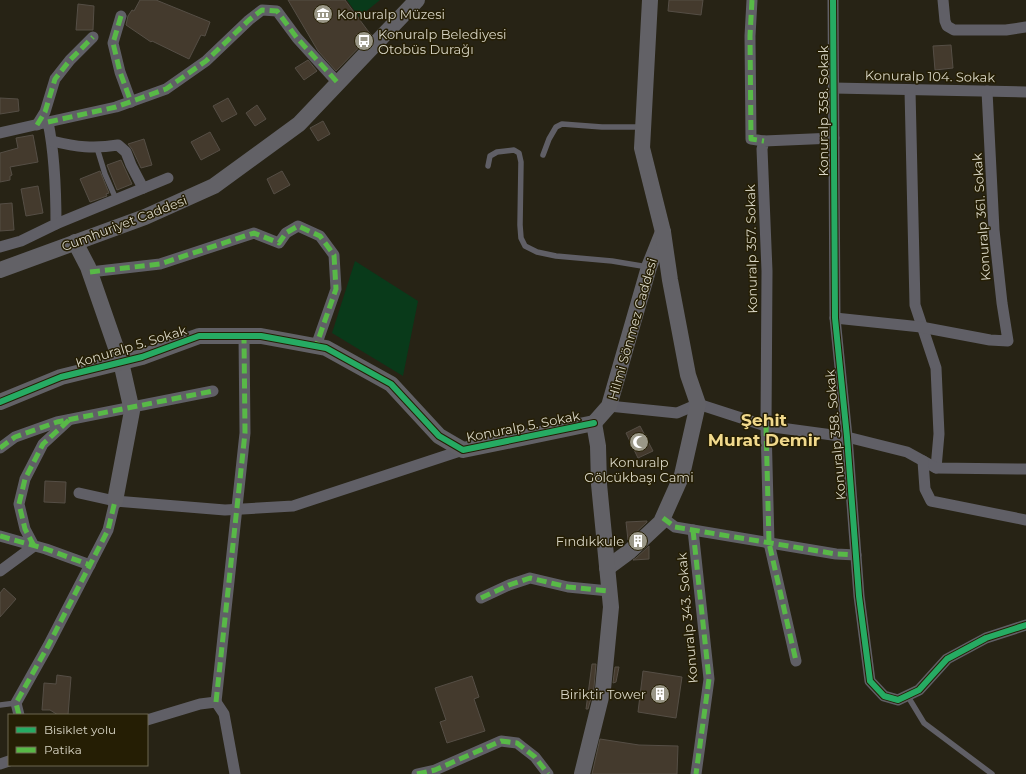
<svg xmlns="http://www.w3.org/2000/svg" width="1026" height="774" viewBox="0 0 1026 774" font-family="Montserrat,sans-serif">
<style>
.green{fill:#093a1a}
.building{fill:#443a2d;stroke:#554e45}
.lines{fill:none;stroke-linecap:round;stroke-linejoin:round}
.lane{stroke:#605f66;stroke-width:5.5}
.street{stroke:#605f66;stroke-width:11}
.secondary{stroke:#626166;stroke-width:16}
.quiet{stroke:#58b947;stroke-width:5;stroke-dasharray:10 5;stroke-linecap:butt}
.cycleway-casing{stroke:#251e04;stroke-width:8}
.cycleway{stroke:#26ab63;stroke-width:6}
.labels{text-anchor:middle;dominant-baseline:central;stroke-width:3;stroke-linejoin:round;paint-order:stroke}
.poi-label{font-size:13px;fill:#d8d5c5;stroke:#251e04;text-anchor:start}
.street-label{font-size:13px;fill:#d8d5c5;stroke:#251e04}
.district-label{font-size:17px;font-weight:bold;fill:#f1d98c;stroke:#251e04}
</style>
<rect width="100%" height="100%" fill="#272315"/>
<g class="green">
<path d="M347 0H380L359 17Z"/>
<path d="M355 261 418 301 403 376 332 333Z"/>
</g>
<g class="building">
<path d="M140 0H156L210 22 205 36 201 35 189 59 152 41 151 42 126 25 128 16 132 10 134 11Z"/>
<path d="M288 0H345L371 35 336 71 318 51Z"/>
<path d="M669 0H703L701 15 668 11Z"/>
<path d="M78 4 94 6 93 30H76Z"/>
<path d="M951 45 953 68 935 70 933 46Z"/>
<path d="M308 60 317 71 304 80 295 68Z"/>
<path d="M0 98 18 99 19 111 0 114Z"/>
<path d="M228 98 237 114 222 122 213 106Z"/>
<path d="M257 105 266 119 255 126 246 113Z"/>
<path d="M323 121 330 134 318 141 310 128Z"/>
<path d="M210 132 220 150 201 160 191 142Z"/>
<path d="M33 135 38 162 10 167 12 175 10 176V180L0 182V153L18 148 16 138Z"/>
<path d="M144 139 152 165 141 168 132 149 128 144Z"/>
<path d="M121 160 132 184 117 190 107 165Z"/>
<path d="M100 171 109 193 106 194 107 196 90 202 80 179Z"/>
<path d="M282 171 290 185 274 194 267 179Z"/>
<path d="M38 186 43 213 26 216 21 189Z"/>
<path d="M12 203 14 230 0 231V204Z"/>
<path d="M640 426 653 451 638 458 626 433Z"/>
<path d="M45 481 66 482 65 503 44 502Z"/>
<path d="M647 521V522L628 540 626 522Z"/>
<path d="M649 546V559L633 560 636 558Z"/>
<path d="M4 588 16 599 0 617V593Z"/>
<path d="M592 664H596L594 687 588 709H586Z"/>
<path d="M615 667H619L616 682 613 683Z"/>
<path d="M643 671 682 677 676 718 638 712Z"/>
<path d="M57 675 71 677 68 715H58L50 710H42L44 683 56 684Z"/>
<path d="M472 676 479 697 474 699 485 731 447 743 440 722 446 720 435 688Z"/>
<path d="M600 739 639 745 678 746 677 774H592Z"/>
</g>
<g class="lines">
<g class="lane">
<path d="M97 148 105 174 116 199"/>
<path d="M543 155 549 139 556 127 562 124 602 127H641"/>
<path d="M488 166 490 156 497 152 514 150 519 153 521 162 520 225 521 238 525 246 537 252 556 256 612 261 648 267"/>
<path d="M907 695 924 723 992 774"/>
<path d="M0 705 16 703"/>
</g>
<g class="street">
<path d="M752 0 750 36 751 139 764 141"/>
<path d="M833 0 835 318 847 437 859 596 870 681 884 696 898 700 919 690 947 659 986 638 1026 625"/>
<path d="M943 0 945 21 947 26 954 30H1006L1026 27"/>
<path d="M121 16 113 43 120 72 131 102"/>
<path d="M833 88 1026 92"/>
<path d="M910 90 915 305 936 368 939 434 936 468"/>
<path d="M48 122 116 107 166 89 206 61 249 20 262 10 277 11 297 38 338 83"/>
<path d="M37 125 45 112 55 79 70 60 93 37"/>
<path d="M0 133 48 122C55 156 56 190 56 224L21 241 0 247"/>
<path d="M52 141C77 147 93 149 118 145L126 152 131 165 143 188"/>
<path d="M56 224 168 178"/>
<path d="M90 272 160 264 254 233 279 243 286 233 298 226 320 236 334 255 336 289 316 346"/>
<path d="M835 318 921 327 990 340 1008 341 1002 303 994 230 987 91"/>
<path d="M609 406 677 413 698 404 766 426 847 437 907 452 936 468 1026 469"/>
<path d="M0 448 15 437 57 422 213 391"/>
<path d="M923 461 925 489 931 501 1026 520"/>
<path d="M79 493 115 501 225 510 293 506 463 450"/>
<path d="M663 518 675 527 836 554 856 555"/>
<path d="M693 530 709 679 696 774"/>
<path d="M0 536 46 549 90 565"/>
<path d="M0 571 34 546 25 529 19 504 25 479 43 444 69 420"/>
<path d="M481 598 509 585 530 578 568 587 609 591"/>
<path d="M796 661 769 543 766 426 767 271 762 149 764 141 834 138"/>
<path d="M216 702 245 433 244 336"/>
<path d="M19 715 16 703 48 646 108 530 115 501"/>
<path d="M147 720 200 704 216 702 224 714 235 774"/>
<path d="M0 764 9 761"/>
<path d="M417 774 435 770 501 741 517 743 535 757 548 774"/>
</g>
<g class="secondary">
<path d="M75 242 88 267 121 362 132 411 115 501"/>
<path d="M0 270 145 217 214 186 299 124 417 0"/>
<path d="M0 402 61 377 142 357 199 336H261L326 348 391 384 439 436 463 450 594 423"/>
<path d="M594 423 609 406 649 267 663 232"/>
<path d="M607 568 630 551 661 522 682 475 698 404 688 375 670 280 663 232 642 148 650 0"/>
<path d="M582 774 603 689 611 607 599 484 598 446 594 423"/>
</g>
<g class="quiet">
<path d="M752 0 750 36 751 139 764 141"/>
<path d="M121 16 113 43 120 72 131 102"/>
<path d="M48 122 116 107 166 89 206 61 249 20 262 10 277 11 297 38 338 83"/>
<path d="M37 125 45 112 55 79 70 60 93 37"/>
<path d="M90 272 160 264 254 233 279 243 286 233 298 226 320 236 334 255 336 289 316 346"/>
<path d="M766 426 769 543 796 661"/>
<path d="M0 448 15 437 57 422 213 391"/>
<path d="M663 518 675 527 836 554 856 555"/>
<path d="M693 530 709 679 696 774"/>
<path d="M0 536 46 549 90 565"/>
<path d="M34 546 25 529 19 504 25 479 43 444 69 420"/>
<path d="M481 598 509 585 530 578 568 587 609 591"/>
<path d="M216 702 245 433 244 336"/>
<path d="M19 715 16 703 48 646 108 530 115 501"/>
<path d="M417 774 435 770 501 741 517 743 535 757 548 774"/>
</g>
<g class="cycleway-casing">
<g id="cycleway">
<path d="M833 0 835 318 847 437 859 596 870 681 884 696 898 700 919 690 947 659 986 638 1026 625"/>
<path d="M0 402 61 377 142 357 199 336H261L326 348 391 384 439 436 463 450 594 423"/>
</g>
</g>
<use href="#cycleway" class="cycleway"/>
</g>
<defs>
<g id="museum-disc" transform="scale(1)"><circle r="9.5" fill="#9a9787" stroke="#251e04"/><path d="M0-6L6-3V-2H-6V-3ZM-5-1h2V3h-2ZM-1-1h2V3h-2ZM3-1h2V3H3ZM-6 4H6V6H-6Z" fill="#fff"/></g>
<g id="bus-disc" transform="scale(1)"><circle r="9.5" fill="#9a9787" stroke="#251e04"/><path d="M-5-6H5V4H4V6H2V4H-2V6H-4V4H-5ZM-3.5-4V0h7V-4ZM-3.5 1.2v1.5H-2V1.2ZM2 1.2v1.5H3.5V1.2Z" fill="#fff"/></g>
<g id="mosque-disc" transform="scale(1)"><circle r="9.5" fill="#9a9787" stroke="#251e04"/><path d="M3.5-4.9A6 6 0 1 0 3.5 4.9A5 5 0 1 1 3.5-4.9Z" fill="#fff"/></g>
<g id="building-disc" transform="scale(1)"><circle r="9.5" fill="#9a9787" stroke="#251e04"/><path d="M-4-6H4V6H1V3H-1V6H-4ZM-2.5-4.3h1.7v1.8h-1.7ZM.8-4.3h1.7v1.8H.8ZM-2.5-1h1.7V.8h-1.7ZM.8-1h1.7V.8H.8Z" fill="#fff"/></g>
</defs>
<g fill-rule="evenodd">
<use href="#museum-disc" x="323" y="14"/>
<use href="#bus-disc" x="364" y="41"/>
<use href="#mosque-disc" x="639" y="442"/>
<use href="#building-disc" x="638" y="541"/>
<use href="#building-disc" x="660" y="694"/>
</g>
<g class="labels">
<g class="poi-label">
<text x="337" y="14">Konuralp Müzesi</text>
<text x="378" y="34">Konuralp Belediyesi<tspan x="378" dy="15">Otobüs Durağı</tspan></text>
<text x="639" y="462" text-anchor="middle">Konuralp<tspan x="639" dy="15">Gölcükbaşı Cami</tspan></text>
<text x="624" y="541" text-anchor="end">Fındıkkule</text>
<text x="646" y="694" text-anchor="end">Biriktir Tower</text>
</g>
<g class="street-label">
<text transform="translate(930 76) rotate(1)">Konuralp 104. Sokak</text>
<text transform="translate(823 111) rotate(-90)">Konuralp 358. Sokak</text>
<text transform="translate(981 217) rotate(-94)">Konuralp 361. Sokak</text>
<text transform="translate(124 223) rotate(-21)">Cumhuriyet Caddesi</text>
<text transform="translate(751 249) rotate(-91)">Konuralp 357. Sokak</text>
<text transform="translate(632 329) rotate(-74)">Hilmi Sönmez Caddesi</text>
<text transform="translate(131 346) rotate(-17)">Konuralp 5. Sokak</text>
<text transform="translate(523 426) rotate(-11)">Konuralp 5. Sokak</text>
<text transform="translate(835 435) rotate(-95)">Konuralp 358. Sokak</text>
<text transform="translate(687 618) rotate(-95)">Konuralp 343. Sokak</text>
</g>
<g class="district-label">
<text x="764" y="420">Şehit<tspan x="764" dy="20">Murat Demir</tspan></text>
</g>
</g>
<rect x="8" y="714" width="140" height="52" fill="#251e04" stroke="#6d6751"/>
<rect x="16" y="727" width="20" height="6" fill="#26ab63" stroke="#6d6751"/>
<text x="44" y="734" font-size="12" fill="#d8d5c5">Bisiklet yolu</text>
<rect x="16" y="747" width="20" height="6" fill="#58b947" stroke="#6d6751"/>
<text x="44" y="754" font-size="12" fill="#d8d5c5">Patika</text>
</svg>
